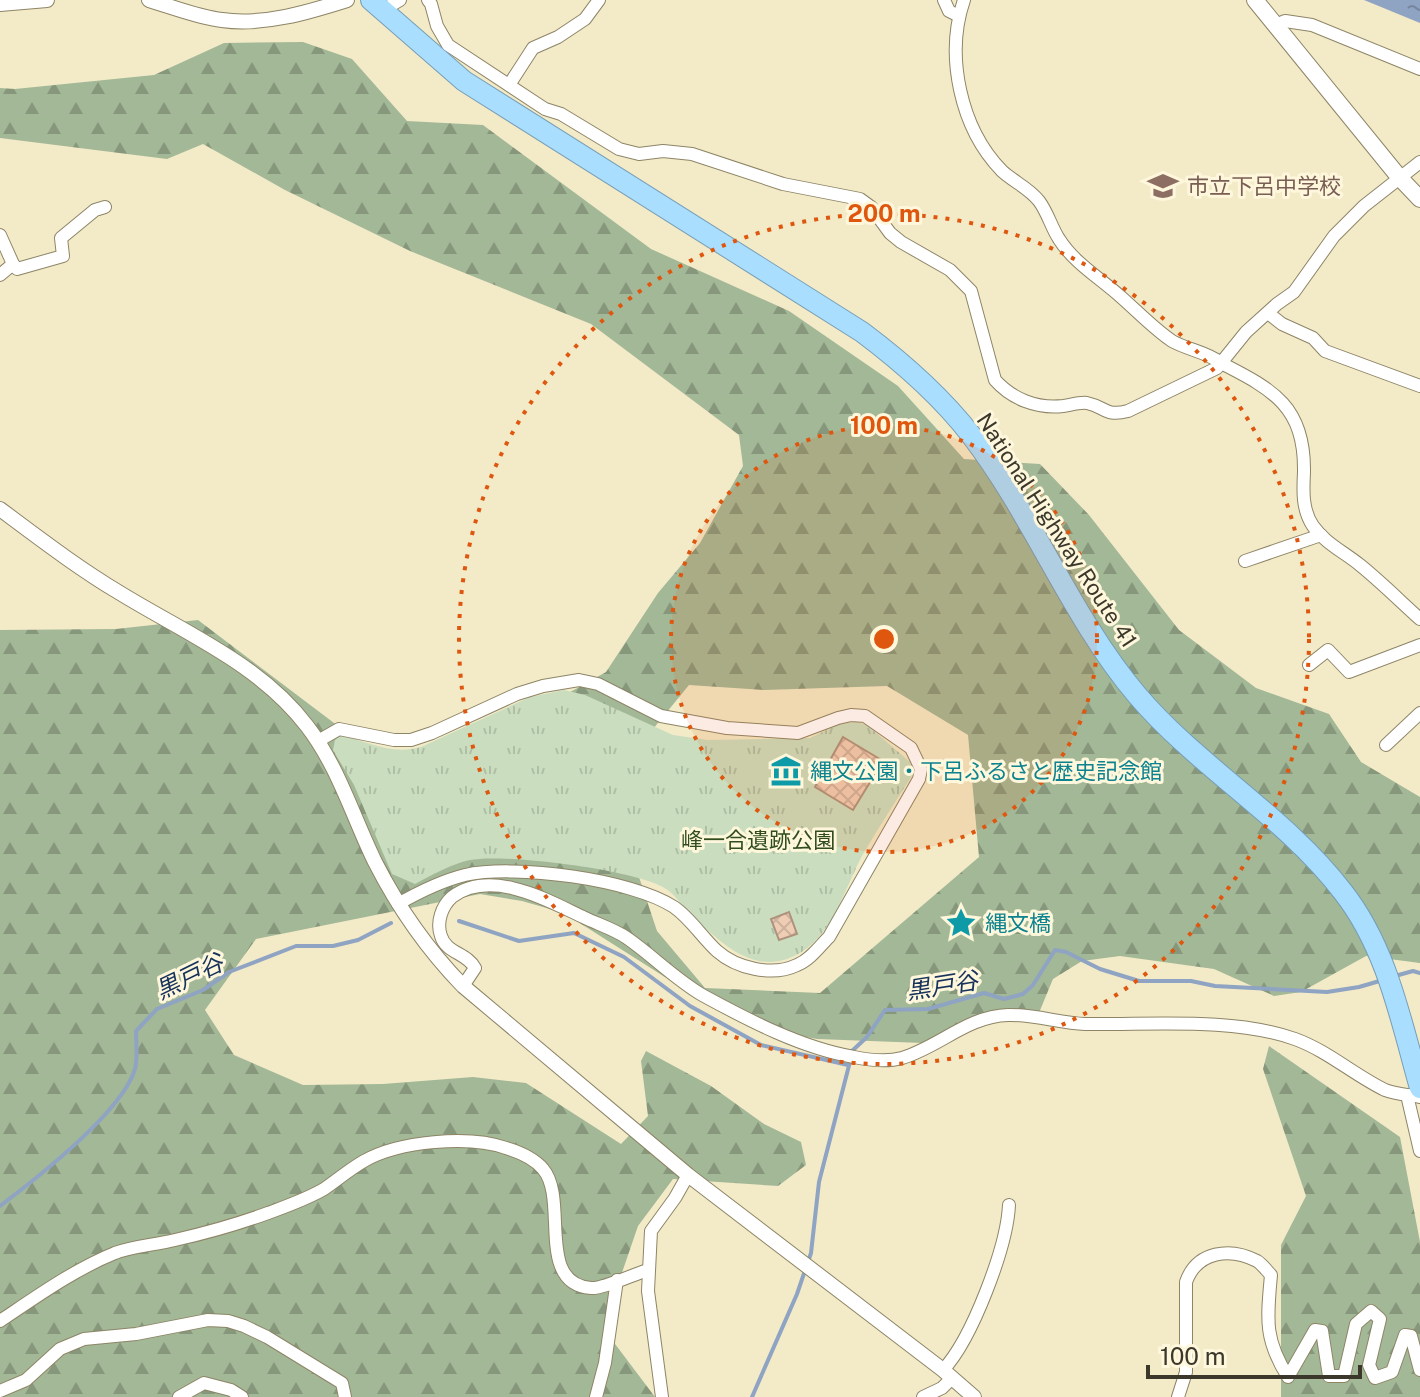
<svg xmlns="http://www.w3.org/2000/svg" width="1420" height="1397" viewBox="0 0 1420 1397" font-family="'Public Sans','Noto Sans JP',sans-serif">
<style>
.forest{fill:url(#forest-firs);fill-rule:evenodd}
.park{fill:url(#park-tufts)}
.water{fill:url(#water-ripples)}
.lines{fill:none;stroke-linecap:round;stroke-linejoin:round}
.stream{stroke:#8fa3c2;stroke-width:4}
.building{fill:url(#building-cross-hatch);stroke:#ae927d;stroke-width:2}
.minor-casing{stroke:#8d8566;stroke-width:14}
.tertiary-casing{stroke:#8d8566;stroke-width:16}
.secondary-casing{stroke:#8d8566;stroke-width:18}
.trunk-casing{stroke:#769eb5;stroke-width:22}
.minor{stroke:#fff;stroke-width:12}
.tertiary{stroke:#fff;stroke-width:14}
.secondary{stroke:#fff;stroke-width:16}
.trunk{stroke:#aadeff;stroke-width:20}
.ring{fill:none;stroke:#df570e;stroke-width:4;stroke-dasharray:4 8}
.labels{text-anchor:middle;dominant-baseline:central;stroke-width:6;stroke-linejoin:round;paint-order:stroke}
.education-label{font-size:22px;fill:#785e54;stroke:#fef7dc;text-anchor:start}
.street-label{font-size:22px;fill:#3b382b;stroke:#fef7dc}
.culture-label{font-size:22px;fill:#0d838f;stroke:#fef7dc;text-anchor:start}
.park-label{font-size:22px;fill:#314d1d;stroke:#fef7dc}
.water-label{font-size:24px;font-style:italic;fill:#17325b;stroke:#fef7dc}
.centre{fill:#df570e;stroke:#fef7dc;stroke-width:4}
.ring-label{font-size:24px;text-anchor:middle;font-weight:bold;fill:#df570e;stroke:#fef7dc;stroke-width:6;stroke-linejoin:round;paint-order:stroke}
</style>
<defs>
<pattern id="forest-firs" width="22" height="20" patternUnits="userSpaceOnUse" patternTransform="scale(2)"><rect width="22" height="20" fill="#a3b897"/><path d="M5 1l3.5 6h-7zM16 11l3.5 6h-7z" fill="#86977b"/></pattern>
<pattern id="park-tufts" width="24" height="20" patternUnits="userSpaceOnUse" patternTransform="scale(2)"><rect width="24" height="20" fill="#cadebf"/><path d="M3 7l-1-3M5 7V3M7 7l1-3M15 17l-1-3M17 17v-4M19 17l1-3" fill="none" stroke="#aebfa4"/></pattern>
<pattern id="water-ripples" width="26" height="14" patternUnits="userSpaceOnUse" patternTransform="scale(2)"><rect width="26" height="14" fill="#8fa3c2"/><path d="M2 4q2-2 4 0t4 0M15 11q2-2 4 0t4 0" fill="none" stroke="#76869e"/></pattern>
<pattern id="building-cross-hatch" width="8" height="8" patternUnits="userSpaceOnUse" patternTransform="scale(2)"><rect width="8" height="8" fill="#efcdb5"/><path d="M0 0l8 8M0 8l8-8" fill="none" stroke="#ceb19c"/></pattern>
</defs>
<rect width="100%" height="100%" fill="#f3eac8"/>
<g class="forest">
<path d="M303 42 352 59 407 121 483 125 651 249 789 311 898 386 964 459 1040 464 1089 515 1179 630 1256 688 1329 714 1361 762 1420 797V963L1366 956 1301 992 1274 996 1214 969 1120 956 1082 961 1053 979 1036 1020 1003 1019 923 1043 817 1039 750 1027 679 986 564 913 522 901 480 894 256 939 205 1010 234 1055 303 1085 383 1084 473 1077 526 1083 621 1144 648 1116 641 1061 646 1051 711 1086 764 1124 801 1142 806 1165 778 1186 673 1179 638 1226 603 1328 655 1397H0V630L116 629 198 620 379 757 378 771 522 719 606 672 658 593 700 543 743 466 739 435 591 324 410 251 285 190 203 144 167 159 0 138V88L15 89 154 75 224 43ZM689 685 764 690 887 686 968 735 979 857 820 993 705 988 657 931 608 784Z"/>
<path d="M1269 1046 1400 1137 1420 1242V1397H1281V1245L1306 1196 1263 1069Z"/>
</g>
<path class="park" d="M564 690 585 695 673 735 708 740 810 738 841 723 857 722 867 725 910 762 913 774C896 801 878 828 862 856 846 886 834 929 806 949 758 983 720 943 687 910 680 903 674 894 666 889 639 870 503 853 470 860 451 864 432 875 415 884L392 874 354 785 333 750 335 740 342 735C370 743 392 755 421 747L530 697Z"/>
<path class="water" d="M1364 0H1420V23Z"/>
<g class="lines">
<g class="stream">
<path d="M459 921 519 941 574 933 624 957 690 1006 761 1045 848 1065"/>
<path d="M1395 976 1413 971 1420 973"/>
<path d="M0 1206C36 1179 123 1111 135 1069 138 1058 136 1043 136 1031L157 1009 203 990 229 972 296 946H333L358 940 391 923"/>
<path d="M752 1397 797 1294 811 1253 819 1182 853 1050 867 1037 885 1010 928 1009 984 993 1004 999 1023 994 1033 985 1055 950 1066 952 1100 969 1139 981H1191L1215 986 1327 992 1359 987 1383 980"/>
</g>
</g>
<g class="building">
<path d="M843 737 883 761 853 810 815 787Z"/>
<path d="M789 912 797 934 779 940 771 919Z"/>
</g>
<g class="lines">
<g class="minor-casing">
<g id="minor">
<path d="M428 0 431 4 437 26 448 45 545 109 561 114 619 149 639 154 663 151 692 154 783 184 860 199 871 207 890 233 901 242 950 270 971 291 995 380C1012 399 1037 409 1063 406 1070 405 1080 402 1087 403 1106 407 1105 417 1128 411L1217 368 1221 363C1207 352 1188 350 1172 341 1154 329 1137 311 1121 297 1100 278 1074 263 1059 239 1051 227 1048 213 1039 201 1029 188 1014 182 1002 171 960 128 945 55 964 0"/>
<path d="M944 0 949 11 959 16"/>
<path d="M381 11 400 0"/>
<path d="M1276 25 1285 21 1312 25 1420 69"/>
<path d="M509 85 533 48 558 37 585 19 599 0"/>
<path d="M1420 162 1364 206 1334 236 1294 292 1277 304 1246 332 1221 363C1274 390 1305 407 1304 472 1303 490 1302 510 1313 526 1325 543 1344 552 1360 565 1381 582 1400 601 1420 619"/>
<path d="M0 235 13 264 0 275"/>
<path d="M13 264 17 269 63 256 61 238 95 210 105 207"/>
<path d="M1268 313 1282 324 1313 338 1325 351 1420 386"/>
<path d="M1245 561 1321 535"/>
<path d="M1309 665 1328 650 1349 672 1420 645"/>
<path d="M318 741 339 729 394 740H411L432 733 517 694 543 686 579 680 598 684 661 716 727 728 798 733 838 718 851 715 865 716 911 748 921 769 919 779 829 937C819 947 810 960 797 965 772 977 736 968 717 951 702 937 690 918 674 907 631 879 515 864 465 875 441 881 419 892 398 904"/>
<path d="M1386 745 1420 713"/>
<path d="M463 986 475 968C467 953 446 953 441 936 436 922 442 906 452 897 491 868 547 900 583 917 597 924 614 929 627 938 653 956 676 980 704 996 750 1021 802 1048 854 1057 869 1060 888 1062 902 1058 939 1047 968 1016 1008 1015 1033 1014 1060 1023 1085 1024 1151 1025 1233 1017 1295 1039 1328 1051 1354 1075 1385 1090 1395 1094 1409 1095 1420 1097"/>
<path d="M1407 1095 1420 1151"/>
<path d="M0 1321C36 1297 75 1269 115 1253 134 1246 155 1245 175 1240 206 1233 238 1224 268 1213 287 1206 307 1199 324 1189 337 1180 350 1169 364 1161 399 1141 469 1135 506 1148 519 1152 534 1158 543 1169 569 1199 535 1284 591 1288 603 1289 634 1274 648 1270"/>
<path d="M943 1370C972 1339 1007 1247 1009 1205"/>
<path d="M0 1391 26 1380 60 1349 84 1339 136 1334 208 1320 228 1321 244 1326 267 1337 342 1383 345 1397"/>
<path d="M179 1397 204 1383 231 1390 242 1397"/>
<path d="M596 1397 605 1363 617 1280"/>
<path d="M662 1397 648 1291 651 1231 675 1198 688 1175"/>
<path d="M923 1397 942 1388 952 1378"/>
<path d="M1178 1397 1186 1372V1282C1197 1251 1230 1247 1257 1261 1262 1264 1267 1271 1271 1275 1267 1319 1264 1339 1288 1377L1315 1330 1322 1331 1329 1376H1344L1356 1324 1371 1311 1380 1319 1369 1365 1375 1378 1392 1372 1405 1335 1411 1336 1420 1370"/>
</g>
</g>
<g class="tertiary-casing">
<g id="tertiary">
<path d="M149 0C173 7 197 17 222 20 263 26 309 12 347 0"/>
<path d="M0 4 47 0"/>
<path d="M0 509C39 538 78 568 120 593 185 633 260 664 307 726 338 766 353 817 375 862 399 909 426 948 463 986L688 1175 943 1370 974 1397"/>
</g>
</g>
<g class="secondary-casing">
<path id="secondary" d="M1255 0 1399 177 1420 199"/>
</g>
<g class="trunk-casing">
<path id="trunk" d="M371 0 464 81 862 332C902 362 940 395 971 435 1034 517 1071 617 1137 695 1199 768 1285 816 1343 892 1387 948 1401 1021 1420 1088"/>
</g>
<use href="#minor" class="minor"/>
<use href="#tertiary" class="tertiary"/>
<use href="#secondary" class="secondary"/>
<use href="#trunk" class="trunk"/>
</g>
<circle cx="884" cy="639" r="213" fill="#df570e" fill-opacity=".12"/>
<g class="ring">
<circle cx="884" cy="639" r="213"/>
<circle cx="884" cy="639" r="425"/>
</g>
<defs>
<g id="school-bare" transform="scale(2.4)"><path d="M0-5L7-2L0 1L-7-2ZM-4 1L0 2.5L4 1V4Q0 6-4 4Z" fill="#8d6e63" stroke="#fef7dc" stroke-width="2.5" paint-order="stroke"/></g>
<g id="museum-bare" transform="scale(2.4)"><path d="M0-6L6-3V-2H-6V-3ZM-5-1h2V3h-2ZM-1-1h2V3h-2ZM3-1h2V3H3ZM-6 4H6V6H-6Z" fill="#0f9aa8" stroke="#fef7dc" stroke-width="2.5" paint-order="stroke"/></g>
<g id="sight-bare" transform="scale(2.4)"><path d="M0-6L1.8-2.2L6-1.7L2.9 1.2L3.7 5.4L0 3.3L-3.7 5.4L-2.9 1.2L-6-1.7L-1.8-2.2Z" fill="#0f9aa8" stroke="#fef7dc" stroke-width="2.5" paint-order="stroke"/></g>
</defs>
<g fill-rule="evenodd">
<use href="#school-bare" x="1163" y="186"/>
<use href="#museum-bare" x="786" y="771"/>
<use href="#sight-bare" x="961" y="923"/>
</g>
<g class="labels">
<g class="education-label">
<text x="1187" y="186">市立下呂中学校</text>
</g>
<g class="street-label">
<text transform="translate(1057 530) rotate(57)">National Highway Route 41</text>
</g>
<g class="culture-label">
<text x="810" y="771">縄文公園・下呂ふるさと歴史記念館</text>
<text x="985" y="923">縄文橋</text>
</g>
<g class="park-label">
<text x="758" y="840">峰一合遺跡公園</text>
</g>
<g class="water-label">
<text transform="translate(189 976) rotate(-26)">黒戸谷</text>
<text transform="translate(942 985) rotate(-9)">黒戸谷</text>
</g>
</g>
<circle cx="884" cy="639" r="12" class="centre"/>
<g class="ring-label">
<text x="884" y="222">200 m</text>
<text x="884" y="434">100 m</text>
</g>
<path d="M1148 1365v12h212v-12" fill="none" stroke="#3b382b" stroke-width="4"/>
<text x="1160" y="1365" font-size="24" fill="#3b382b" stroke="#fef7dc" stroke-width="6" paint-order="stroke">100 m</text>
</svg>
